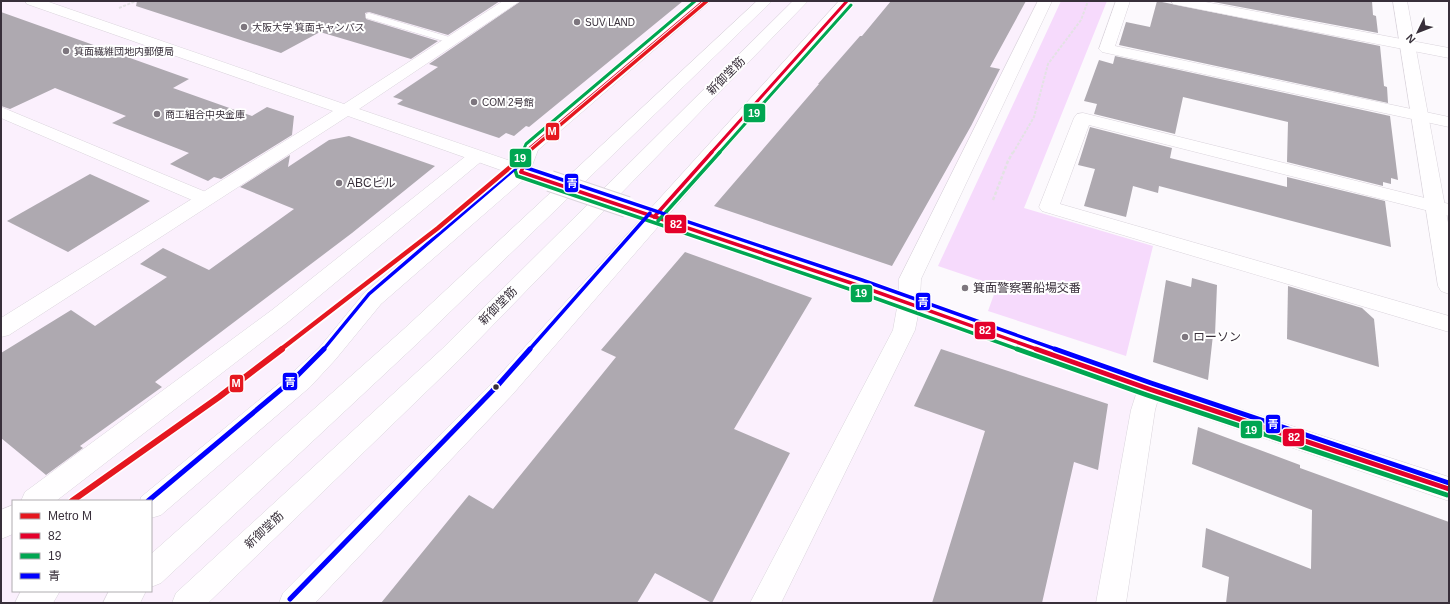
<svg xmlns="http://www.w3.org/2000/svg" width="1450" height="604" viewBox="0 0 1450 604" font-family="Arial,'Noto Sans JP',sans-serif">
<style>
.built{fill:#fbf0fd;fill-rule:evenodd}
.green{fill:#f6dafc}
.building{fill:#aea9b0}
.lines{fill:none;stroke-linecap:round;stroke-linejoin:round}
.lane-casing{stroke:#dad4dc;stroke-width:1}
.street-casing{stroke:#dad4dc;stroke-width:1}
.secondary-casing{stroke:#dad4dc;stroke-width:1}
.highway-casing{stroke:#dad4dc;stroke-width:1}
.path-far1{stroke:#e3e2e4;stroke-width:2;stroke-dasharray:3 1.5;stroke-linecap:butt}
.path{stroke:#e3e2e4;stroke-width:2.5;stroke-dasharray:3.5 2;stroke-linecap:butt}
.lane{fill:#fffeff;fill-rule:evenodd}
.street{fill:#fffeff;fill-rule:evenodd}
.secondary{fill:#fffeff;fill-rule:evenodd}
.highway{fill:#fffeff;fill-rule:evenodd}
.secondary-bridge-casing{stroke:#dad4dc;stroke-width:22;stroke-linecap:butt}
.secondary-bridge{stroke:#fffeff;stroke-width:20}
.bus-1-far2-casing{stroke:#fff;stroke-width:5}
.bus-1-far1-casing{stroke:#fff;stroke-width:6}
.bus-1-casing{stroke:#fff;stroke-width:8}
.bus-2-far2-casing{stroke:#fff;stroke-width:5}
.bus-2-far1-casing{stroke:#fff;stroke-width:6}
.bus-2-casing{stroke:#fff;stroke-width:8}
.bus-3-far1-casing{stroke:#fff;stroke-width:6}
.bus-3-casing{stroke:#fff;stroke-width:8}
.bus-1-far2{stroke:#e4002b;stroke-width:3}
.bus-1-far1{stroke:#e4002b;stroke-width:3.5}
.bus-1{stroke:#e4002b;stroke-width:5}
.bus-2-far2{stroke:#00a651;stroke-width:3}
.bus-2-far1{stroke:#00a651;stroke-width:3.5}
.bus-2{stroke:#00a651;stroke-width:5}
.bus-3-far1{stroke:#00f;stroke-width:3.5}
.bus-3{stroke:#00f;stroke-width:5}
.metro-1-far2-casing{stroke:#fff;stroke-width:5.5}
.metro-1-far1-casing{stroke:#fff;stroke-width:8}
.metro-1-casing{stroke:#fff;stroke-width:9}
.metro-1-far2{stroke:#e5171f;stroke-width:3.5}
.metro-1-far1{stroke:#e5171f;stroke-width:4.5}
.metro-1{stroke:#e5171f;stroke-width:6}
.poi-dot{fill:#7d767e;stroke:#fff;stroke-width:1.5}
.bus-dot{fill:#382f3a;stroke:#fff;stroke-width:1.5}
.labels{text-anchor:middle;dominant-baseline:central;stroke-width:4;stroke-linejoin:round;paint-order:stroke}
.far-poi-label{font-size:10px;fill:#382f3a;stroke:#fff;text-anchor:start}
.street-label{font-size:12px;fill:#382f3a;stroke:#fff}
.poi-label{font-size:12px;fill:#382f3a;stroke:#fff;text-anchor:start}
.line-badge{stroke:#fff;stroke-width:1.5}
.badge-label{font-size:11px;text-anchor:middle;font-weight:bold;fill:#fff}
</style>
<rect width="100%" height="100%" fill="#fcf9fd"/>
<path class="built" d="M1 1H1045L909 304 1149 389 1111 603H1ZM13 501H151V591H13Z"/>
<path class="green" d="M1061 1H1107L1024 208 1153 246 1126 356 988 311 997 286 938 266Z"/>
<g class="building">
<path d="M137 1H500L448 35 369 12 365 13 366 19 438 41 411 59 320 32 281 53 136 6Z"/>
<path d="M521 1H683L529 127 526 126 514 136 506 133 499 138 397 104 403 100 393 97 438 67 429 64Z"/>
<path d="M891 1H1026L990 67 1000 69 971 126 892 266 714 206 819 84H818L860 36H862Z"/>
<path d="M1157 1 1380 46 1384 86 1387 87 1388 103 1119 45 1126 22 1150 27Z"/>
<path d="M1208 1H1372L1373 15 1376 16 1378 33Z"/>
<path d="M1 12 189 79 173 88 252 116 267 107 294 116 292 135 221 179 214 177 208 181 170 164 189 153 112 123 126 116 55 88 10 109 1 106Z"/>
<path d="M1115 56 1390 116 1398 180 1391 178V184L1383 182V186L1287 162 1288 122 1183 97 1175 134 1094 114 1097 104 1084 101 1099 60 1113 64Z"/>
<path d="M1090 127 1172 148 1170 158 1287 187V177L1385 201 1391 247 1159 186 1158 193 1133 186 1126 217 1084 206 1095 169 1078 165Z"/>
<path d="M349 136 435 166 352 233 155 382 162 387 80 446 83 448 46 475 1 438V353L71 310 95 326 167 277 140 264 163 248 209 270 294 209 240 187 290 155 288 167 329 140Z"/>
<path d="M90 174 150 201 68 252 7 221Z"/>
<path d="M685 252 812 298 734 429 790 453 712 603 655 573 637 603H381L469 495 493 509 616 357 601 350Z"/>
<path d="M1192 278 1217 285 1215 335H1213L1208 380 1153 362 1166 280 1191 287Z"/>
<path d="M1288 286 1362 308 1374 319 1379 367 1287 339Z"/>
<path d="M941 349 1108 404 1098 470 1074 462 1042 603H932L985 431 914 406Z"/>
<path d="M1198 427 1300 465V468L1449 522V603H1226L1229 577 1202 567 1206 528 1311 569 1312 510 1192 464Z"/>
</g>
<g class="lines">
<g class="lane-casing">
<path id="lane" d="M369 13 456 39 458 41 453 44 450 43 366 18V14Z"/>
</g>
<g class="street-casing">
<g id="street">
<path d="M1116 1H1130L1115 46 1449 117V127L1102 52 1099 49Z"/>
<path d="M1171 1H1200L1449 48V58L1178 5 1173 4Z"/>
<path d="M1 107 213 195 216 199 213 203 206 205 199 203 1 118Z"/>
<path d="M1083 113 1449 204V216L1089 125 1060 204 1449 316V332L1042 211 1039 207 1074 118 1077 114Z"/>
<path d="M477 151 483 152 486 156 483 160 288 322 56 501H21L25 492 272 310 471 152Z"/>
<path d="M1149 379 1158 382 1161 389 1155 410 1126 603H1096L1131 410 1140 382Z"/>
<path d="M13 505V534L1 539V510Z"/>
</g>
</g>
<g class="secondary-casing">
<g id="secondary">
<path d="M25 1H46L344 104 503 1H520L359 109 557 177 559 181 557 185 550 187 543 185 348 116 9 335 1 337V318L333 111 27 4Z"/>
<path d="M1038 1H1052L921 279 920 299 1156 382 1449 477V501L1140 396 918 315 915 330 781 603H750L893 330 897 308 620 211 617 207 620 203 627 201 634 203 899 291V279Z"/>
<path d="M1393 1H1407L1449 228V294L1441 291 1438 286Z"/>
</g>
</g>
<g class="highway-casing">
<g id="highway">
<path d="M696 1H711L538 150 528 176 381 304 335 360 310 387 161 515 151 518V501H140L141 497 292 373 319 348 365 292 513 169 524 144Z"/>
<path d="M757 1H772L421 340 161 583 151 587V554L405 328Z"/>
<path d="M793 1H808L458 361 208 603H172L176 593 442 349Z"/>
<path d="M839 1H854L512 395 315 603H279L283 593 494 381Z"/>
<path d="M21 591H60L53 603H15Z"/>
<path d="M109 591H146L140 603H103Z"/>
</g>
</g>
<g class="path-far1">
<path d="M119 8 136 1"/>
<path d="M1013 153 1034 117 1048 64 1081 20 1088 1"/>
</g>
<path class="path" d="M993 200 1008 161 1013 152"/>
<use href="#lane" class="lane"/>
<use href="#street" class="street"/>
<use href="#secondary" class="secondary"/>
<use href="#highway" class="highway"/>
<g class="secondary-bridge-casing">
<path id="secondary-bridge" d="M550 181 627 207"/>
</g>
<use href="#secondary-bridge" class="secondary-bridge"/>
<g class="bus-1-far2-casing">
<g id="bus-1-far2">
<path d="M528 153 530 148 704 1"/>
<path d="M711 153 847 1"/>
</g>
</g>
<g class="bus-1-far1-casing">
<g id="bus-1-far1">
<path d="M521 172 860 286 1039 350"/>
<path d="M521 172 529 152"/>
<path d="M654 217 712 152"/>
</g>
</g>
<g class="bus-1-casing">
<path id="bus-1" d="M1036 349 1149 389 1449 489"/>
</g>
<g class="bus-2-far2-casing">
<g id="bus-2-far2">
<path d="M522 153 526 144 695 1"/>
<path d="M719 153 851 5"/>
</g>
</g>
<g class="bus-2-far1-casing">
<g id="bus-2-far1">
<path d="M523 152 515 170 517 176 858 292 1020 350"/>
<path d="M658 221 720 152"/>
</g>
</g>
<g class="bus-2-casing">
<path id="bus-2" d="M1017 349 1147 395 1447 495"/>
</g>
<g class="bus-3-far1-casing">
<g id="bus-3-far1">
<path d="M323 350 369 294 517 167 521 166 862 280 1058 350"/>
<path d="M529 350 650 213"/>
</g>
</g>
<g class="bus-3-casing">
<g id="bus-3">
<path d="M1055 349 1151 383 1449 483"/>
<path d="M148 501 297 376 324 349"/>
<path d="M290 599 499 384 530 349"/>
</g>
</g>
<use href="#bus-1-far2" class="bus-1-far2"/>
<use href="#bus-1-far1" class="bus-1-far1"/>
<use href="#bus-1" class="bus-1"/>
<use href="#bus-2-far2" class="bus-2-far2"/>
<use href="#bus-2-far1" class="bus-2-far1"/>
<use href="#bus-2" class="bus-2"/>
<use href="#bus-3-far1" class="bus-3-far1"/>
<use href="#bus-3" class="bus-3"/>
<g class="metro-1-far2-casing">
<path id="metro-1-far2" d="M527 153 707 1"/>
</g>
<g class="metro-1-far1-casing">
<path id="metro-1-far1" d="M280 350 438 228 528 152"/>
</g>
<g class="metro-1-casing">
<path id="metro-1" d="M72 501 219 397 282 349"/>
</g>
<use href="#metro-1-far2" class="metro-1-far2"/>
<use href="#metro-1-far1" class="metro-1-far1"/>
<use href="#metro-1" class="metro-1"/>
</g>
<g class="poi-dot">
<circle cx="577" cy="22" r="4"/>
<circle cx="244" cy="27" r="4"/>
<circle cx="66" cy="51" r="4"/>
<circle cx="474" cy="102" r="4"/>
<circle cx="157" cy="114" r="4"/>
<circle cx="339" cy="183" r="4"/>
<circle cx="965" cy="288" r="4"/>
<circle cx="1185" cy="337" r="4"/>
</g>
<circle class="bus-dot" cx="496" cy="387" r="3.5"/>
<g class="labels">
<g class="far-poi-label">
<text x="585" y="22">SUV LAND</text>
<text x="252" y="27">大阪大学 箕面キャンパス</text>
<text x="74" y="51">箕面繊維団地内郵便局</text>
<text x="482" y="102">COM 2号館</text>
<text x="165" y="114">商工組合中央金庫</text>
</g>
<g class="street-label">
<text transform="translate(726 76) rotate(-45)">新御堂筋</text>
<text transform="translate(498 306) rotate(-45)">新御堂筋</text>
<text transform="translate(264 530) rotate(-43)">新御堂筋</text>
</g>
<g class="poi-label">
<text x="347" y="183">ABCビル</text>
<text x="973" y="288">箕面警察署船場交番</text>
<text x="1193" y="337">ローソン</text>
</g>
</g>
<g class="line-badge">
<rect x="743" y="103" width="23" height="20" rx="4" fill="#00a651"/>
<rect x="545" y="122" width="15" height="19" rx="4" fill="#e5171f"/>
<rect x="509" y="148" width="23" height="20" rx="4" fill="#00a651"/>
<rect x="564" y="173" width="15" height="20" rx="4" fill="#00f"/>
<rect x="664" y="214" width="23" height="20" rx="4" fill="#e4002b"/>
<rect x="850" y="284" width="23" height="19" rx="4" fill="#00a651"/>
<rect x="915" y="292" width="16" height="19" rx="4" fill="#00f"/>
<rect x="974" y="321" width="22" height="19" rx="4" fill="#e4002b"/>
<rect x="282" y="372" width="16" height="19" rx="4" fill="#00f"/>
<rect x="229" y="374" width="15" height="19" rx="4" fill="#e5171f"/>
<rect x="1265" y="414" width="16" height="20" rx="4" fill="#00f"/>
<rect x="1240" y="420" width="23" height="19" rx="4" fill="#00a651"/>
<rect x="1282" y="428" width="23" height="19" rx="4" fill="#e4002b"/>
</g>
<g class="badge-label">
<text x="754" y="117">19</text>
<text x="552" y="135">M</text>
<text x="520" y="162">19</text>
<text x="572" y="187">青</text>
<text x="676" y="228">82</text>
<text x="861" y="297">19</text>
<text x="923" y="306">青</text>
<text x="985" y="334">82</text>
<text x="290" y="386">青</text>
<text x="236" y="387">M</text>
<text x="1273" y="428">青</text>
<text x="1251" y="434">19</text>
<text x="1294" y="441">82</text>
</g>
<rect width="1450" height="604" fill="none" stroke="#382f3a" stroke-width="4"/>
<rect x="12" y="500" width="140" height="92" fill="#ffffff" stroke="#afacb0"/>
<rect x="20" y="513" width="20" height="6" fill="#e5171f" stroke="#afacb0"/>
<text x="48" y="520" font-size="12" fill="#382f3a">Metro M</text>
<rect x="20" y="533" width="20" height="6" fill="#e4002b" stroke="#afacb0"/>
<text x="48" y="540" font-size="12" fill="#382f3a">82</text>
<rect x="20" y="553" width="20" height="6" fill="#00a651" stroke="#afacb0"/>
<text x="48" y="560" font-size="12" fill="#382f3a">19</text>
<rect x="20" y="573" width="20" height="6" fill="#0000ff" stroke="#afacb0"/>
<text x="48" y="580" font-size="12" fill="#382f3a">青</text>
<g transform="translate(1418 32) rotate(227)" stroke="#ffffff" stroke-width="3" paint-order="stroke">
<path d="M0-3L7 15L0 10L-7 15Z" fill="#382f3a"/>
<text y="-6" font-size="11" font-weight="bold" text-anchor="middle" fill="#382f3a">N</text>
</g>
</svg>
